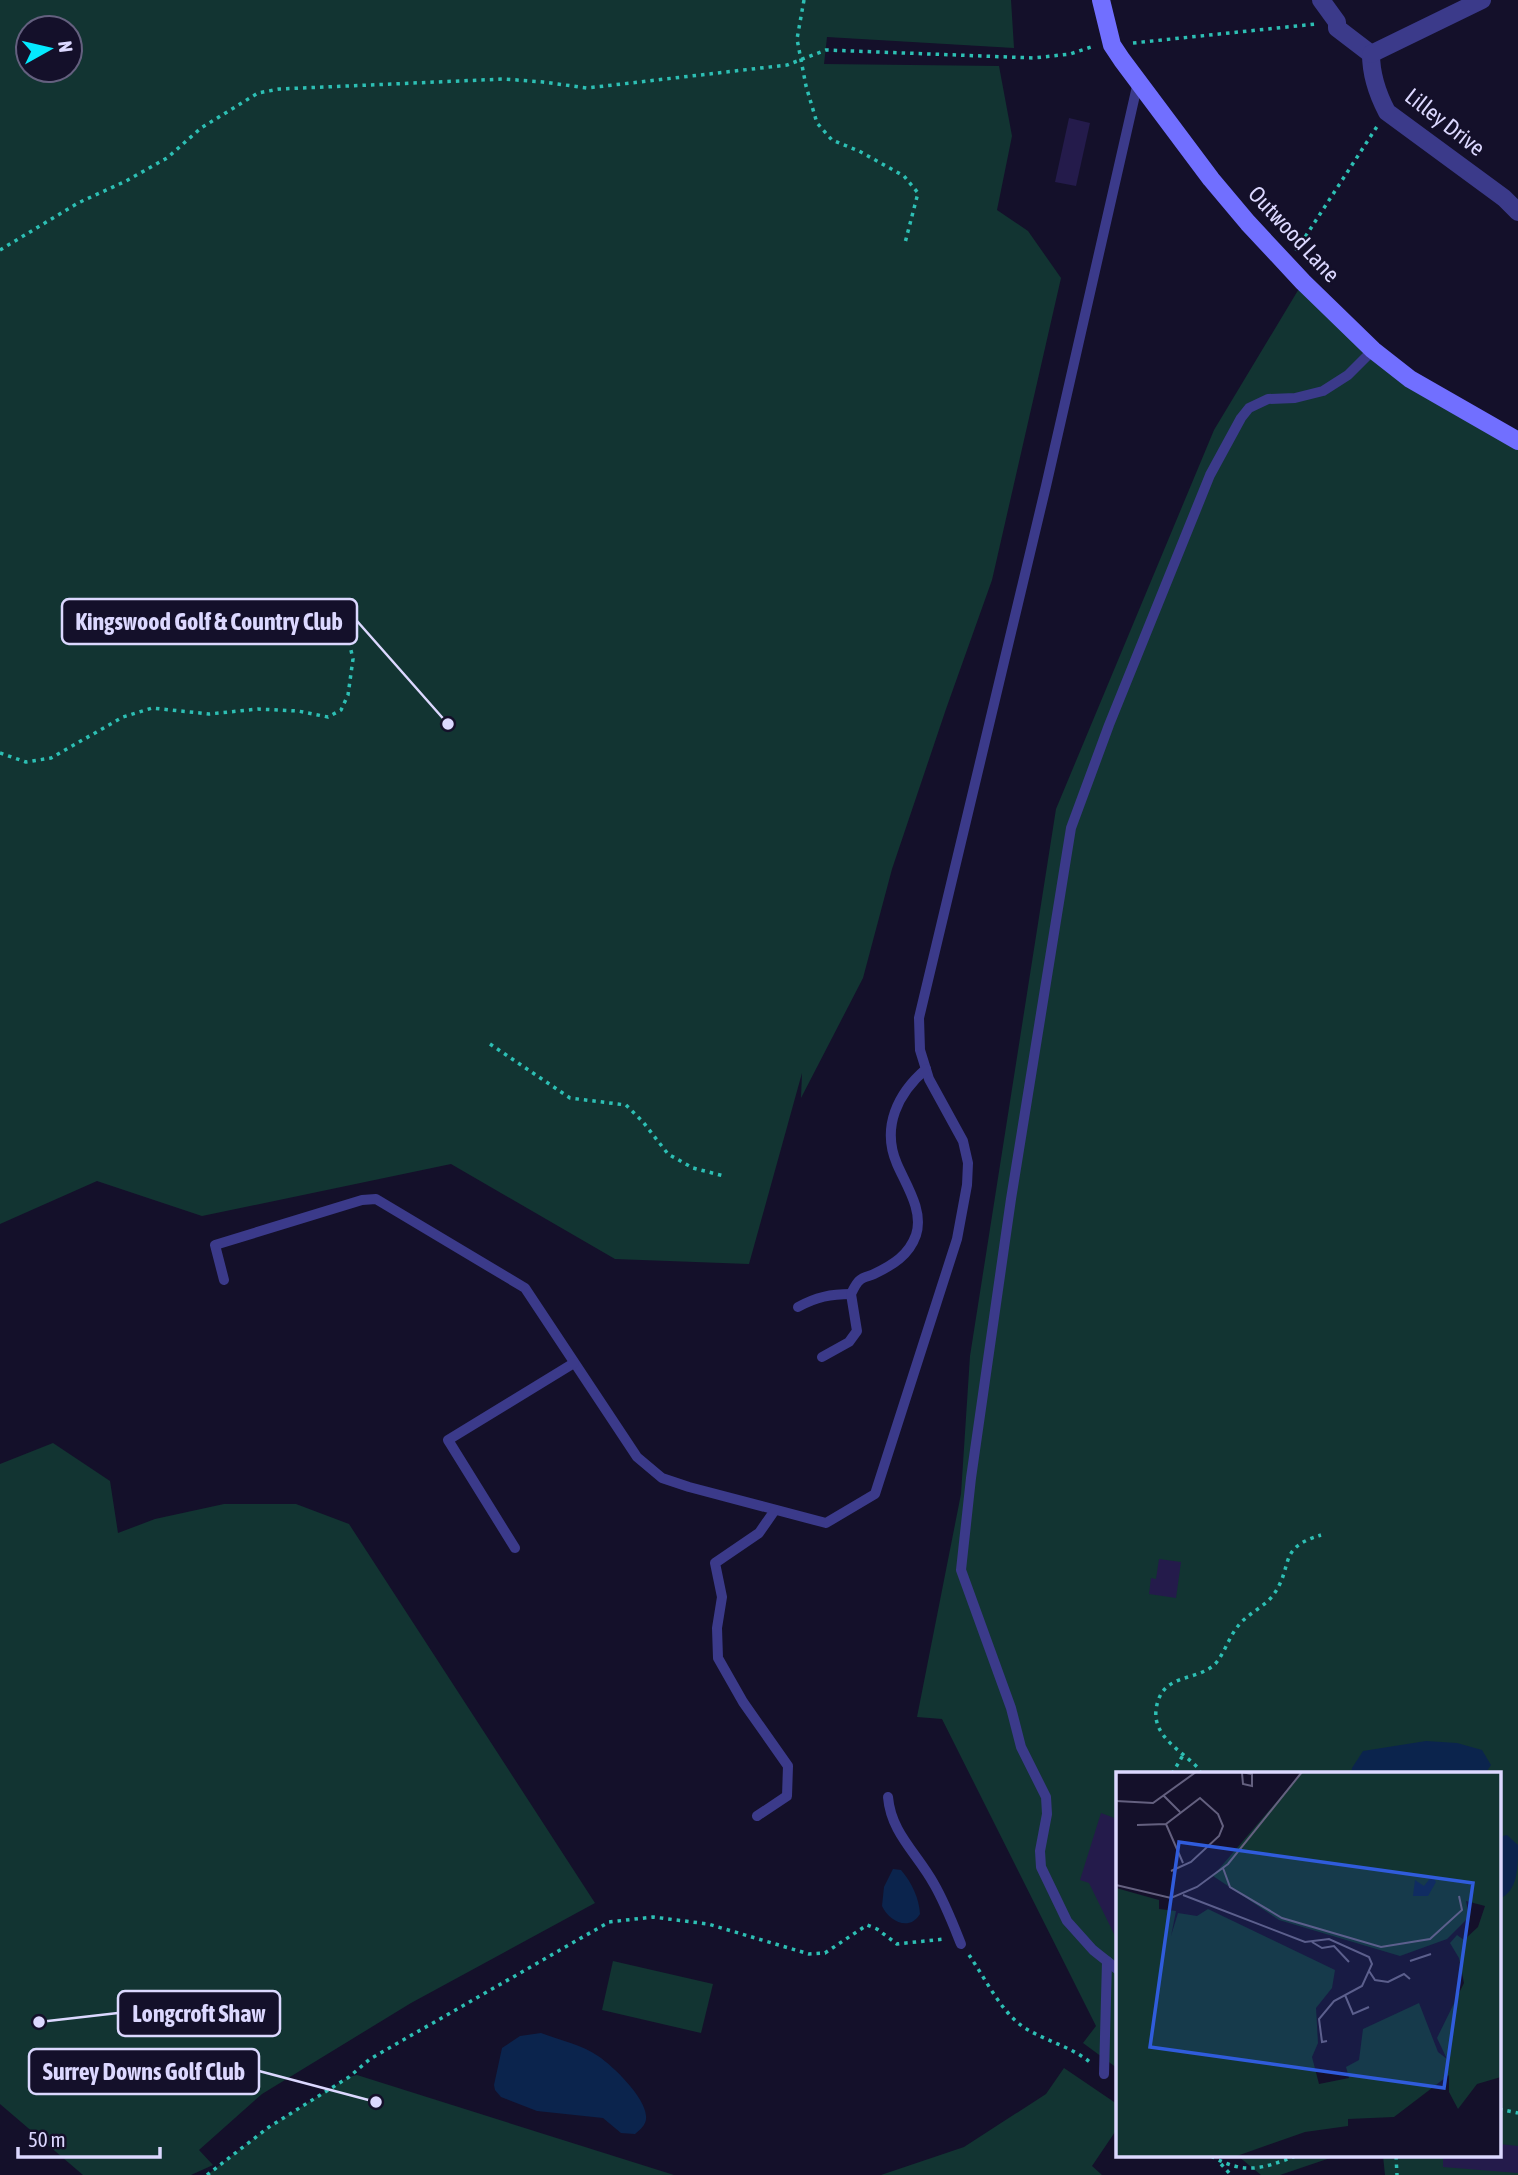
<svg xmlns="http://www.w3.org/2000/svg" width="1518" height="2175" viewBox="0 0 1518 2175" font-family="'Asap Condensed',sans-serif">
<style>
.green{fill:#123432;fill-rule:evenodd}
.water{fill:#0b244d}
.building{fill:#241b4b}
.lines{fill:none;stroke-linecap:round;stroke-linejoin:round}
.path{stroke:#2dbfb4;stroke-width:3.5;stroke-dasharray:3.5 5;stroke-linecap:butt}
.service{stroke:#3b3a8a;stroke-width:10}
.minor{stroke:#3b3a8a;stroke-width:18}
.secondary{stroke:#716fff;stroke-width:18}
.labels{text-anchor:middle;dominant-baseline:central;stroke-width:5;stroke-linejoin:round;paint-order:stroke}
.street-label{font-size:23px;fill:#dcd8ff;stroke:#14102a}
.inset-road{fill:none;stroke:#64607f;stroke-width:2}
.view{fill:#305cdc;fill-opacity:0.15;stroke:#305cdc;stroke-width:3.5}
.inset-edge{fill:none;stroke:#dcd8ff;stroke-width:3.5}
.leader{fill:none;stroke:#dcd8ff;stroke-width:2.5}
.callout-dot{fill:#dcd8ff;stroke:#14102a;stroke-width:2.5}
.callout{fill:#14102a;stroke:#dcd8ff;stroke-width:2.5}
.callout-label{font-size:24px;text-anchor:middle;font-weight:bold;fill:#dcd8ff}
</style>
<rect width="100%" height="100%" fill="#14102a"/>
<g class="green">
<path d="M0 0H1011L1014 48 827 37 824 64 999 66 1012 136 997 210 1028 231 1061 278 992 580 946 709 892 869 863 978 801 1098 802 1073 749 1264 615 1259 451 1164 202 1216 97 1181 0 1224ZM28 28H70V70H28Z"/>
<path d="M1303 282 1373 350 1518 441V2175H1385L1383 2156H1499V1774H1117V2068L1083 2043 1096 2026 942 1719 917 1717 961 1494 970 1356 1056 809 1214 430Z"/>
<path d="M53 1443 110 1481 118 1533 155 1519 224 1504H296L349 1524 595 1903 411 2003 262 2094 199 2150 213 2165 191 2175H83L0 2104V1464Z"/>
<path d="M613 1961 713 1984 701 2033 602 2010Z"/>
<path d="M1064 2068 1117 2104V2129L1092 2166 1102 2175H881L964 2147 1046 2094Z"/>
<path d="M357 2075 674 2175H207L269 2127 349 2077Z"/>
<path d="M1238 2156H1336L1280 2175H1261Z"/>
</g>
<g class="water">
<path d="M1426 1741 1457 1743 1482 1750 1491 1765 1485 1774H1351L1352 1768 1363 1751Z"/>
<path d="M1507 1835 1518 1845C1518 1868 1518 1891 1499 1899V1837Z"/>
<path d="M893 1869 901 1870C912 1883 919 1898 920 1914 909 1932 889 1921 882 1906L884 1887Z"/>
<path d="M541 2033C559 2040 583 2045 598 2056 613 2066 645 2097 646 2116 647 2124 641 2129 635 2134L621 2133 603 2118 537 2111 501 2097 495 2090 494 2085 502 2048 520 2036Z"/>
</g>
<g class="building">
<path d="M1069 118 1090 123 1076 186 1055 182Z"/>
<path d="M1159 1559 1181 1562 1176 1598 1149 1594 1151 1578 1156 1579Z"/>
<path d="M1101 1813 1117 1819V1940L1089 1883 1080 1880Z"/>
<path d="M1499 2144 1518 2146V2173L1443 2167V2156H1499Z"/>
</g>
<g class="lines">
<g class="path">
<path d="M804 0 797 39 806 86 817 123 832 140 859 151 904 176 918 193 905 243"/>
<path d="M1133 43 1316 24"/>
<path d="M0 250 78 203 126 181 167 158 201 128 258 93 279 89 504 79 543 82 587 88 787 65 826 50 1034 58 1070 54 1094 46"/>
<path d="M1296 251 1378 125"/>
<path d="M0 753 26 762 51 758 123 717 152 708 209 714 258 709 298 711 328 717 341 710 348 695 353 659 350 646"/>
<path d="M490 1044 570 1098 626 1105 643 1122 668 1154 693 1168 724 1176"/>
<path d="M1172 1774 1183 1755"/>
<path d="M1201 1774 1198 1768C1182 1751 1153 1737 1156 1710 1161 1671 1197 1683 1216 1663 1225 1652 1229 1637 1238 1626 1248 1613 1265 1607 1274 1594 1294 1565 1277 1548 1321 1535"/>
<path d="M969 1955C985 1978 1000 2010 1022 2026 1044 2041 1071 2046 1091 2063"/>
<path d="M1499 2109 1518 2113"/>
<path d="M1211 2156C1245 2175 1261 2169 1296 2156"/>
<path d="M1396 2156 1397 2175"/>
<path d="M1221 2164 1231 2175"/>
<path d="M207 2175 269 2127 349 2077 370 2059 609 1922 653 1917 708 1924 809 1954 825 1953 867 1925 877 1929 897 1944 944 1939"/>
</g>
<g class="service">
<path d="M224 1280 215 1245 362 1200 376 1199 525 1288 637 1457 662 1478 689 1487 826 1523 875 1494 957 1239 967 1185 968 1163 963 1141 929 1079 920 1050 919 1018 1046 486 1138 82"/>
<path d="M798 1307C816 1297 831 1294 851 1294"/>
<path d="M822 1357 849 1342 857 1331 851 1294C853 1290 856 1283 860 1280 863 1277 870 1276 874 1274 893 1265 909 1255 916 1235 924 1211 906 1185 897 1164 881 1127 898 1093 926 1069"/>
<path d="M515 1548 448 1440 574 1363"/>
<path d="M888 1797C891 1833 917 1853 934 1884 945 1903 953 1924 961 1944"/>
<path d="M757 1816 787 1796 788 1766 743 1702 718 1658 717 1628 722 1597 715 1563 759 1533 775 1510"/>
<path d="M1117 1969 1093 1950 1067 1921 1041 1867 1040 1851 1047 1814 1046 1797 1021 1747 1011 1708 961 1570 971 1478 1011 1199 1071 828 1109 725 1210 475 1241 418 1249 408 1268 399 1295 398 1323 391 1348 375 1373 350"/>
<path d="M1104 2074 1107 1961"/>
</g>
<g class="minor">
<path d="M1321 0 1337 22V28L1371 54"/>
<path d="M1371 54C1371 75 1377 93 1387 112L1504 198 1518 212"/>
<path d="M1371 54 1482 0"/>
</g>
<path class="secondary" d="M1101 0 1112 45 1122 60 1211 179 1248 223 1303 282 1373 350 1410 379 1518 441"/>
</g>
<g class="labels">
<g class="street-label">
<text transform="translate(1445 122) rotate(38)">Lilley Drive</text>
<text transform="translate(1294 234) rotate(47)">Outwood Lane</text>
</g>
</g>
<g transform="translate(1116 1772)">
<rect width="385" height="385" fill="#14102a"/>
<path d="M186 0H385V305L361 312 342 337 333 320V303L278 345 232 347V354L189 360 118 385H0V116L43 128V137L60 139 55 164 62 141 81 144 92 137 219 198 216 216 200 236 202 271 196 285 203 312 233 306 230 295 243 288 247 257 303 231 322 280 331 287 321 266 348 211 343 186 334 171 341 163 348 168 362 155 369 134 350 129 353 145 331 167 284 184 163 148 97 104Z" fill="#123432"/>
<path d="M316 104 320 110 312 124H297L299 108 308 114Z" fill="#0b244d"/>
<path class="inset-road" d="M125 0 136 2V14L127 12 126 1M48 24 64 40M0 29 37 31 80 0M50 52 67 91M21 53 50 52 84 26 102 42 107 54 103 64 75 90 55 99M107 96 114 115 166 146 265 175 314 167 346 138 343 124M0 113 55 126 81 115 112 92 186 0M67 123 189 170 213 167 253 185 256 192 246 214 218 229 203 247 206 270 211 269M196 170 206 176 218 174 233 190M294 189 315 182M253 199 259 208 272 210 288 202 294 207M229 223 237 242 253 235"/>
<path class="view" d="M63 70 357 111 328 316 34 275Z"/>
<rect width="385" height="385" class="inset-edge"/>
</g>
<path class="leader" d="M448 724L357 621M39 2022L118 2013M376 2102L259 2071"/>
<g class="callout-dot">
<circle cx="448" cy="724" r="7"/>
<circle cx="39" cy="2022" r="7"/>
<circle cx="376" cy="2102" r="7"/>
</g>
<g class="callout">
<rect x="62" y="599" width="295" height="45" rx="7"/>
<rect x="118" y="1991" width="162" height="45" rx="7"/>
<rect x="29" y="2049" width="230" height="45" rx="7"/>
</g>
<g class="callout-label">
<text x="209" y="630">Kingswood Golf &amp; Country Club</text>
<text x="199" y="2022">Longcroft Shaw</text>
<text x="144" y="2080">Surrey Downs Golf Club</text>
</g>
<g transform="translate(49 49) rotate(82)"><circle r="33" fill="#14102a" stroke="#64607f" stroke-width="2"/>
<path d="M0-5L12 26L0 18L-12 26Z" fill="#04eaff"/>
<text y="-10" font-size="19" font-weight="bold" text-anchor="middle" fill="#dcd8ff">N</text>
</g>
<path d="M18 2147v10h142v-10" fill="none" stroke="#dcd8ff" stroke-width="3.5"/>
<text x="28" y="2147" font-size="21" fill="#dcd8ff" stroke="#14102a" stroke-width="5" paint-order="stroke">50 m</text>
</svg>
